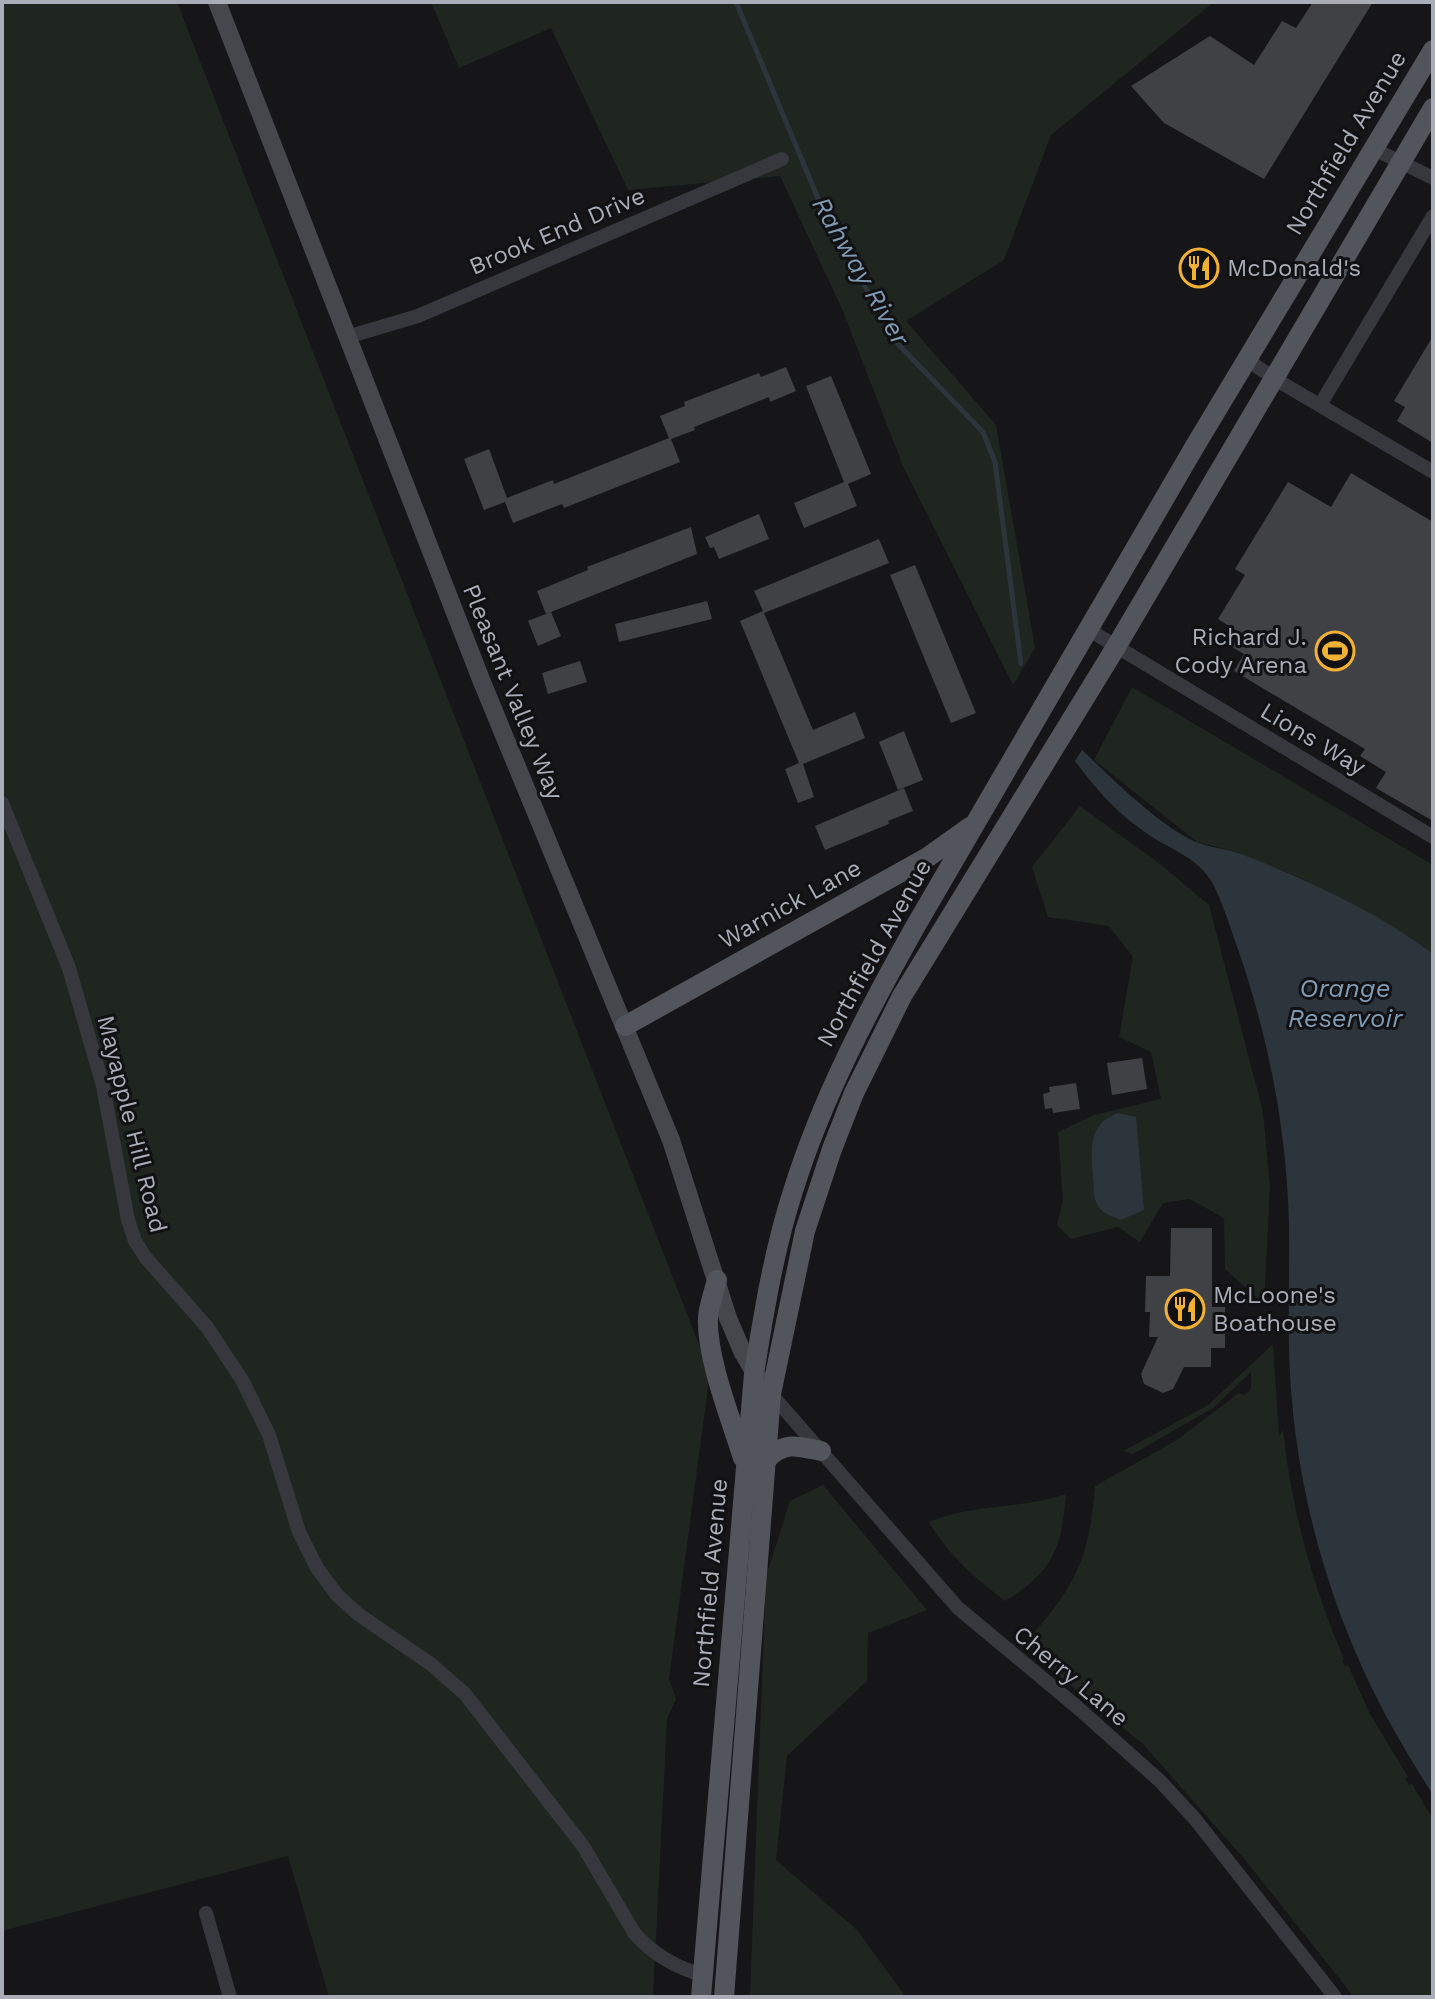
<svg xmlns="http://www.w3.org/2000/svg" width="1435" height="1999" viewBox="0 0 1435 1999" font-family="'Work Sans',sans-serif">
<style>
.green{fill:#1e261f}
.water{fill:#2c353c}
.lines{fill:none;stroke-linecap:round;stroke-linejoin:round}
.stream{stroke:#2c353c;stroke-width:5}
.building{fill:#404145}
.street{stroke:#37383d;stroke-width:14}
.secondary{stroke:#45474d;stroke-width:18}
.primary{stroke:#53555c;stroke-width:20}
.labels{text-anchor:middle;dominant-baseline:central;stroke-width:6;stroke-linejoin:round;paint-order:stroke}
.street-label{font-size:24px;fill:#a8adb8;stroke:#111113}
.poi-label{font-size:24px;fill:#a8adb8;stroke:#111113;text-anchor:start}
.water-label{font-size:26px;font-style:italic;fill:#7f9bb3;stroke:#111113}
</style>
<rect width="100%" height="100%" fill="#161618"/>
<g class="green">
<path d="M2 2H177L710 1373 669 1679 676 1699 667 1719 653 1997H329L288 1856 2 1931Z"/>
<path d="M431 2H1214L1051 135 1004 260 906 321 996 425 1035 648 1013 685 903 466 842 309 780 176 628 190 551 28 459 68Z"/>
<path d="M1132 687 1433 865V954L1355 905 1305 880 1236 852 1197 842 1094 760Z"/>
<path d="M1080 806 1160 864 1209 905 1263 1112 1270 1187 1264 1304 1225 1269 1224 1218 1190 1199 1163 1203 1140 1242 1118 1227 1071 1239 1057 1225 1063 1201 1058 1132 1094 1115 1161 1099 1151 1052 1119 1037 1133 957 1109 926 1048 917 1032 867Z"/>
<path d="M1273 1344 1279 1436 1283 1430C1291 1508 1313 1587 1344 1659L1342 1661 1345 1666 1348 1665 1370 1714 1408 1777 1405 1779 1409 1785 1412 1784 1433 1819V1997H1354L1246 1861 1143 1744 1022 1646C1073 1590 1089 1563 1095 1486L1177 1440 1239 1393 1245 1395 1251 1389V1372L1213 1408 1133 1454 1123 1451 1208 1405Z"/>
<path d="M823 1485 927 1610 868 1633 867 1681 787 1756 776 1860 857 1930 906 1997H750L766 1576 790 1501Z"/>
<path d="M1066 1494C1061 1549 1054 1571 1005 1601 975 1578 948 1555 929 1522 971 1504 1021 1509 1066 1494Z"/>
</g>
<g class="water">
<path d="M1082 750C1113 779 1158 825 1196 842 1211 848 1229 849 1244 855 1306 879 1380 913 1433 954V1795C1416 1768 1399 1740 1384 1712 1335 1619 1304 1517 1293 1412 1286 1350 1290 1288 1289 1225 1287 1132 1269 1040 1239 952 1231 930 1224 906 1213 884 1198 856 1167 849 1142 830 1115 811 1095 788 1075 761Z"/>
<path d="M1118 1113 1136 1117 1144 1210 1121 1220C1111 1216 1100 1213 1096 1202 1093 1195 1094 1184 1093 1177 1091 1148 1088 1124 1118 1113Z"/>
</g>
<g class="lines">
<path class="stream" d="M736 2 827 220 898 344 983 432 995 462 1021 664"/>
</g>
<g class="building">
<path d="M1313 2H1373L1264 179 1164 123 1131 86 1210 36 1254 65 1282 21 1296 28Z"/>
<path d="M1433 336V443L1397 421 1405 407 1394 401Z"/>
<path d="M786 367 796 391 770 402 769 397 694 427 695 430 671 439 680 462 564 508 562 504 513 523 505 502 484 510 464 459 489 449 507 498 553 480 554 484 669 438 660 416 685 406 684 402 759 373 761 377Z"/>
<path d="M831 376 871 474 848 484 857 506 804 528 794 503 844 482 806 386Z"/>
<path d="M1351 473 1433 522V821L1376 788 1386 772 1360 756 1365 749 1234 671 1244 654 1232 647 1240 633 1218 619 1245 575 1235 569 1288 482 1331 507Z"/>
<path d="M759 514 769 539 719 559 714 547 710 548 705 537Z"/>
<path d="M691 527 697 554 546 614 537 591 588 570 587 567Z"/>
<path d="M879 539 889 563 764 613 813 730 855 712 865 738 803 764 814 797 798 803 785 769 799 763 740 621 763 611 754 591Z"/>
<path d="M915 565 976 713 951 723 890 575Z"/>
<path d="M707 601 712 619 619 642 615 624Z"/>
<path d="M551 612 561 636 538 646 528 621Z"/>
<path d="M580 661 587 682 548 694 542 673Z"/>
<path d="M904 731 923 780 898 790 879 742Z"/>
<path d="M904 788 913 811 888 821 889 824 825 850 815 826Z"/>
<path d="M1142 1058 1147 1089 1112 1095 1107 1063Z"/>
<path d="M1076 1083 1080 1109 1053 1113 1052 1108 1045 1109 1043 1094 1050 1092 1049 1087Z"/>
<path d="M1171 1228H1212V1307H1225V1348H1211V1367H1184L1173 1389 1163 1393 1144 1384 1141 1374 1158 1337H1149L1150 1312H1145L1146 1276H1170Z"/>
</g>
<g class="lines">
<g class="street">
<path d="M1372 148 1433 178"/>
<path d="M347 337 418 316 782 159"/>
<path d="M1246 359 1275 379 1433 472"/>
<path d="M1320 405 1433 216"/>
<path d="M1089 630 1433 837"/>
<path d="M2 803 69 968 103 1086 128 1220 135 1241 146 1258 207 1327 242 1380 269 1435 299 1532 317 1568 337 1595 358 1614 432 1665 465 1694 583 1846 635 1934C653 1954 677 1968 703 1975"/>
<path d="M771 1394 958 1608 1077 1707 1160 1781 1195 1819 1335 1997"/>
<path d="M206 1913 230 1997"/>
</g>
<path class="secondary" d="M217 2 482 682 671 1140 728 1318 743 1353 759 1380"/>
<g class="primary">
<path d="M625 1026 928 857 970 827"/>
<path d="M717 1280C714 1292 709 1305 708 1317 706 1357 731 1419 743 1458"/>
<path d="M767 1459C785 1441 797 1446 821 1451"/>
<path d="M701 1997 754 1374C764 1311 774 1249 794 1188 823 1096 868 1011 915 927L1195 446 1433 50"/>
<path d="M724 1997 771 1394 805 1231 832 1149 854 1093 902 996 1116 647 1433 108"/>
</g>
</g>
<defs>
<g id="restaurant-ring" transform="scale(2)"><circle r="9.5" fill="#111113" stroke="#f2b134" stroke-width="1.5"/><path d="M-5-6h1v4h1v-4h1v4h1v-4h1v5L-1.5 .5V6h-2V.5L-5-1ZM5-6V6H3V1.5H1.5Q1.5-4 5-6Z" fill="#f2b134"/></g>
<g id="stadium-ring" transform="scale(2)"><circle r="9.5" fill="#111113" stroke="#f2b134" stroke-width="1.5"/><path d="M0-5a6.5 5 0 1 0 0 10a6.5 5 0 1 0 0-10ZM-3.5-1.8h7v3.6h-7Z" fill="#f2b134"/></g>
</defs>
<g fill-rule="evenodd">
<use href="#restaurant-ring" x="1199" y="268"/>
<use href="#stadium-ring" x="1335" y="651"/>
<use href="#restaurant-ring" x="1185" y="1309"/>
</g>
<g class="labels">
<g class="street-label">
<text transform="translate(1346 143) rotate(-59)">Northfield Avenue</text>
<text transform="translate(557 231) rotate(-23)">Brook End Drive</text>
<text transform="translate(513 692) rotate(68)">Pleasant Valley Way</text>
<text transform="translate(1313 739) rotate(31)">Lions Way</text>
<text transform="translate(790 904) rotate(-29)">Warnick Lane</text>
<text transform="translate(874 953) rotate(-61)">Northfield Avenue</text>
<text transform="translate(132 1124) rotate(76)">Mayapple Hill Road</text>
<text transform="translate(710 1583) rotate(-85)">Northfield Avenue</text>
<text transform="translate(1071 1676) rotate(40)">Cherry Lane</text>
</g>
<g class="poi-label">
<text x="1227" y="268">McDonald's</text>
<text x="1307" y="637" text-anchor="end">Richard J.<tspan x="1307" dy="28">Cody Arena</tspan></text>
<text x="1213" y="1295">McLoone's<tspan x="1213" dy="28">Boathouse</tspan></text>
</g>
<g class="water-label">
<text transform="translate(861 271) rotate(60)">Rahway River</text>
<text x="1345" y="988">Orange<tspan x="1345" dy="30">Reservoir</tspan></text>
</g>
</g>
<rect width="1435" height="1999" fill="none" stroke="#a8adb8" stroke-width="8"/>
</svg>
